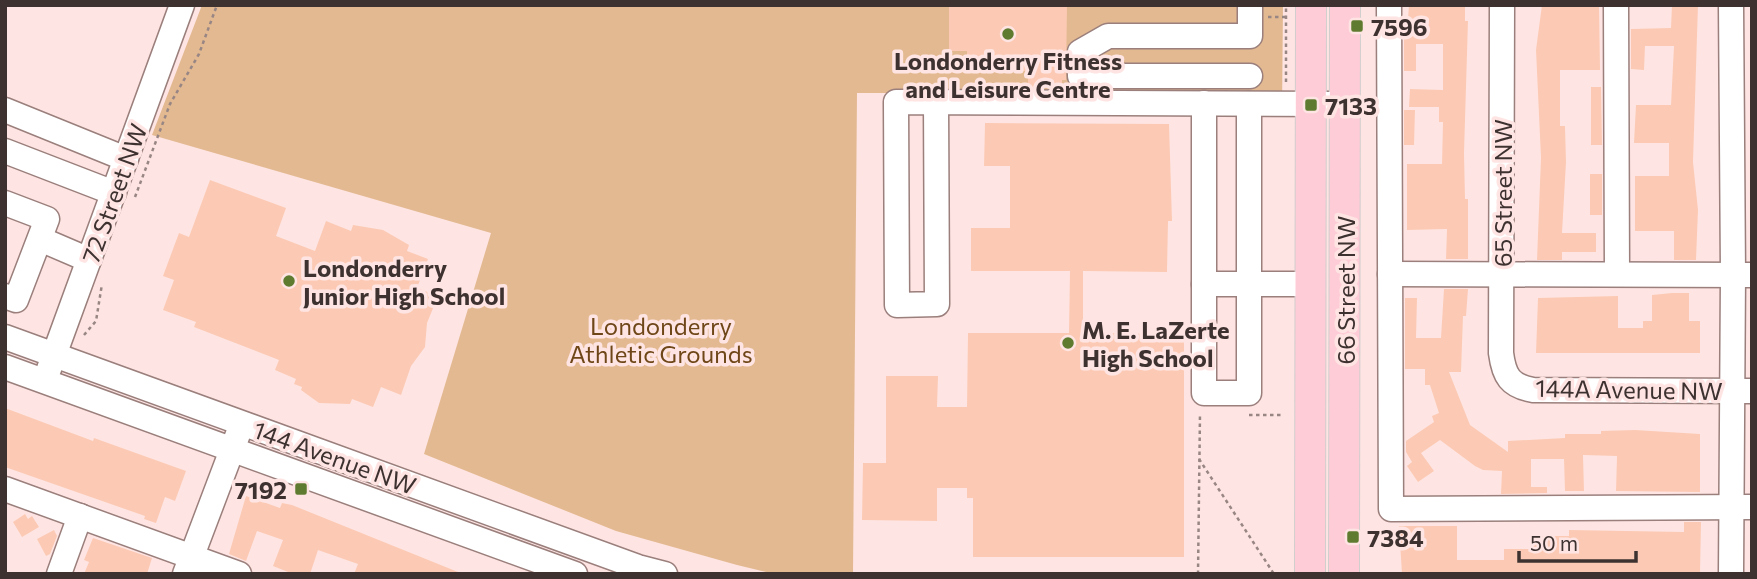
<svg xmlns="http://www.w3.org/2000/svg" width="1757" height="579" viewBox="0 0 1757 579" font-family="Commissioner,sans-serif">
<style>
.green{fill:#e3b991}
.building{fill:#fccab4}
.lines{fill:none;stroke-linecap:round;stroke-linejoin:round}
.minor-casing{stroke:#9a7f7c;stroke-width:27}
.major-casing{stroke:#d1cece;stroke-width:32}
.path{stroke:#988684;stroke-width:2.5;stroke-dasharray:3.5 3.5;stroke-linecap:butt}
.minor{stroke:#fff;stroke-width:24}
.major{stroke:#feccd7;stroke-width:30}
.poi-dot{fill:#5f7b2f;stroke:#fee5e3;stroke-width:2.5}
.labels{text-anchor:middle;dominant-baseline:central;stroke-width:7;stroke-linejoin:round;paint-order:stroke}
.poi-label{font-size:24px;font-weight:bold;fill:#3e3231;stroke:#fee5e3;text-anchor:start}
.street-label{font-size:24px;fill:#3e3231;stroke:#fee5e3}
.park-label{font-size:24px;fill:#6e4617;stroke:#fee5e3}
</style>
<rect width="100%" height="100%" fill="#fee5e3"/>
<path class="green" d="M202 5H1283L1282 112 922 93H857L853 574H775L737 565 616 531 424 454 491 233 152 135Z"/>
<g class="building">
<path d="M949 5H1067L1066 80H1062V88H1028V71H967V51H949Z"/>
<path d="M1409 5H1465V21H1468L1464 153 1465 199H1468V259H1446L1447 229 1407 230V164H1442L1443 122H1439V107H1409L1410 89 1443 90V44H1416V71H1404V18H1408Z"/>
<path d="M1542 5H1599L1600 70H1560V126H1565L1566 162 1562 233H1596V252H1562V260H1537L1541 158 1536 50Z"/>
<path d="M1672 5H1698L1693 162 1698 210 1696 260H1674V231H1635V176H1669V143H1634L1636 105H1671L1674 46H1645L1644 70 1631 69V29L1671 28Z"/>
<path d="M1591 87H1601L1602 145H1591Z"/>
<path d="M1404 110H1415L1414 145H1404Z"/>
<path d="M985 123 1169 124 1172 221H1168L1167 272 1083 271V333L1184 334V557H973V498H967V488H937V521L862 520 863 463H886V376H938L937 407H967L968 333H1069L1070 271H971V228H1010V166H984Z"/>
<rect x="1590" y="174" width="12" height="41"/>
<path d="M210 180 286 208 276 236 315 251 326 221 351 231 353 225 383 230 409 245 407 251 428 259 417 288 438 296 427 323 425 347 411 366 401 395 381 387 373 407 352 399 350 404 319 403 301 390 302 387 294 384 296 379 275 370 279 360 194 327 196 322 163 310 174 280 163 276 179 233 189 237Z"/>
<path d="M1444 289H1468L1466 316H1463L1461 372H1449L1470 425 1508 452V441L1565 438V434H1601V431L1635 430 1700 434V492L1616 491 1617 456 1583 455 1584 491H1565L1564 459H1531V487H1547V493L1501 494 1502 471 1483 470 1475 466 1440 440 1421 453 1434 471 1418 482 1407 466 1412 462 1406 452V441L1434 422 1432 416 1439 413 1430 385H1425V369H1405V298H1417L1416 338H1441Z"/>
<path d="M1672 293H1689V321H1700V353H1536L1538 298 1618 296V328H1643V321H1652V295Z"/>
<path d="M5 408 93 441 94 438 186 471 175 501 165 497 156 523 144 519 145 516 5 467Z"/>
<path d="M246 496 280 508 282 503 292 505 463 574H354L358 564 318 550 310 574H293L273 566 283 540 257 531 246 561 229 554Z"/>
<path d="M25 514 28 519 32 516 39 527 22 537 13 522Z"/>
<path d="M1684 522H1701L1700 574H1402L1399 526H1457V560H1504V549H1532V536H1569V530L1684 532Z"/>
<path d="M54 530 57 536 50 554 46 556 37 539Z"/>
<path d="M93 538 152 558 147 574H84L89 562 84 560Z"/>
</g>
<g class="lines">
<g class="minor-casing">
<g id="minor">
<path d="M1389 5 1391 509 1752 507"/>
<path d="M1502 5 1501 353C1504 376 1510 386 1533 390L1752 391"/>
<path d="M1616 5 1617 273"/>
<path d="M1250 76H1080V52L1108 36H1250V5"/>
<path d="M936 102 937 304 897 305 896 102 1345 104"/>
<path d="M1204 103V393H1249V104"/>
<path d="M5 110 126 159"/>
<path d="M5 151 114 193"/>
<path d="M5 203 47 219 16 300 5 296"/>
<path d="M40 239 89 260"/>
<path d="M1390 274 1752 275"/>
<path d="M1204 284H1311"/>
<path d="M5 337 638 567 665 574"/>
<path d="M5 367 575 574"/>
<path d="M49 369 182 5"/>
<path d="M5 489 239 574"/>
<path d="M59 574 80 516"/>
<path d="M185 574 238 434"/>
<path d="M1731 574 1733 275 1731 5"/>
</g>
</g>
<g class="major-casing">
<g id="major">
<path d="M1310 574 1311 5"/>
<path d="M1344 574 1345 5"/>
</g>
</g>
<g class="path">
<path d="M1268 17H1286"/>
<path d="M1286 82V5"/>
<path d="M135 197 170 104 199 54 217 5"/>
<path d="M84 335 96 321 102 284"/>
<path d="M1249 415H1284"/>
<path d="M1199 459 1274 574"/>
<path d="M1198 574 1200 413"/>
</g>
<use href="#minor" class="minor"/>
<use href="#major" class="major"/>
</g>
<g class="poi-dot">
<rect x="1350" y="19" width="14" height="14" rx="3.5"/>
<circle cx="1008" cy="34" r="7"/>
<rect x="1304" y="98" width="14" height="14" rx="3.5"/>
<circle cx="289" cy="281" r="7"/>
<circle cx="1068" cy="343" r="7"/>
<rect x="294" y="482" width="14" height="14" rx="3.5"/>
<rect x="1346" y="530" width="14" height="14" rx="3.5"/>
</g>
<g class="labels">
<g class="poi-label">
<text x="1371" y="26">7596</text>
<text x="1008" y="60" text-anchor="middle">Londonderry Fitness<tspan x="1008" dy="28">and Leisure Centre</tspan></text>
<text x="1325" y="105">7133</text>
<text x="303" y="267">Londonderry<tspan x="303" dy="28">Junior High School</tspan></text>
<text x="1082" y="329">M. E. LaZerte<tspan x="1082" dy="28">High School</tspan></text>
<text x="287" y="489" text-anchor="end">7192</text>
<text x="1367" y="537">7384</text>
</g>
<g class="street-label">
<text transform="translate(114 193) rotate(-70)">72 Street NW</text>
<text transform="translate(1502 193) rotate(-90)">65 Street NW</text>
<text transform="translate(1345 290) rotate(-90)">66 Street NW</text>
<text transform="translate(1629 389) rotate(1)">144A Avenue NW</text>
<text transform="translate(335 457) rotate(20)">144 Avenue NW</text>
</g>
<g class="park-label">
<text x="661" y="325">Londonderry<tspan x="661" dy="28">Athletic Grounds</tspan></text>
</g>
</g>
<rect width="1757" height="579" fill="none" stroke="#3e3231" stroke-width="14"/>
<path d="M1519 551v10h117v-10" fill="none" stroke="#3e3231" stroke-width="3.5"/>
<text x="1530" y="551" font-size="21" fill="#3e3231" stroke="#fee5e3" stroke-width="5" paint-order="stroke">50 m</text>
</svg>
